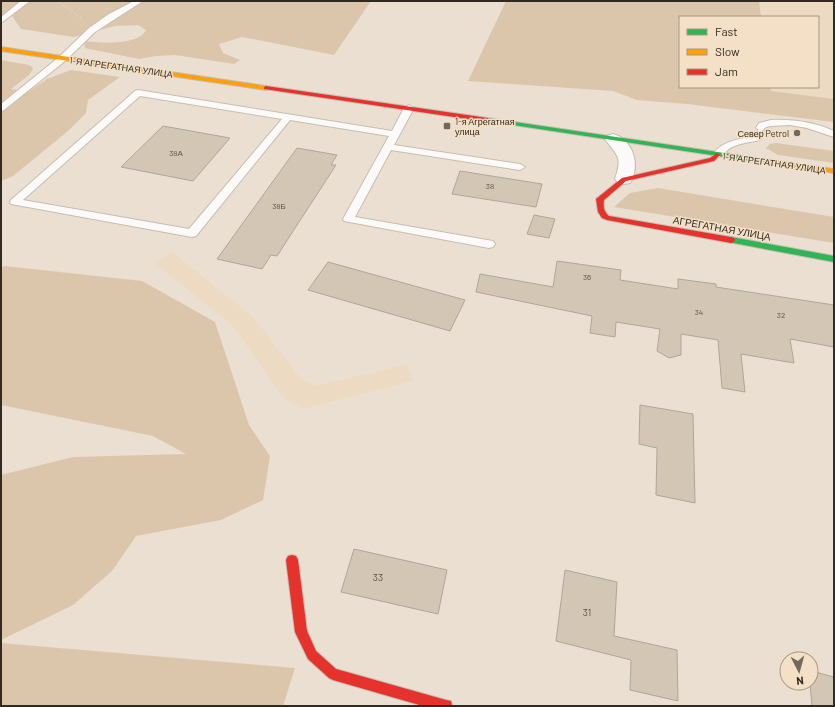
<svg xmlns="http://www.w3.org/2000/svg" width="835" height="707" viewBox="0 0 835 707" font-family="Barlow,sans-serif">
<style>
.built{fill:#eddac2}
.green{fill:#dcc6ab}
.building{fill:#d3c6b5;stroke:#afa69b}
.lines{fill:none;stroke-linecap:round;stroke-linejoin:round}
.lane-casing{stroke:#c6bdb2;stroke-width:2}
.street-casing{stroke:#c6bdb2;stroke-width:2}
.fast-casing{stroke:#c6bdb2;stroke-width:2}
.slow-casing{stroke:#c6bdb2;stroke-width:2}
.jam-casing{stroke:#c6bdb2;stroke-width:2}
.path{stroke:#d6d3ce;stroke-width:1.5;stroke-dasharray:1.5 2;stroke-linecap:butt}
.lane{fill:#fcfaf8;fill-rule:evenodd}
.street{fill:#fcfaf8;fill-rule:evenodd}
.fast{fill:#30b455;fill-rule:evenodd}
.slow{fill:#ff9f0a;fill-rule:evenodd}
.jam{fill:#e5322d;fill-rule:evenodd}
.poi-dot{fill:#72695e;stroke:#f4e0c6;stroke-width:1.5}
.labels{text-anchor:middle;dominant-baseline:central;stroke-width:3;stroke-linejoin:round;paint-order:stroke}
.number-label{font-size:8px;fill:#5b5246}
.far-street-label{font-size:9px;fill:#322a20;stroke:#f4e0c6}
.far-poi-label{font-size:9px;fill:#322a20;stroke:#f4e0c6;text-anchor:start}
.street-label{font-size:10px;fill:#322a20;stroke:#f4e0c6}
.near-number-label{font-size:10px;fill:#5b5246}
</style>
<rect width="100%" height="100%" fill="#eadfd0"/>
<g class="built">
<path d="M759 1H834V99L770 91V87H818V17H761Z"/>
<path d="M172 252 253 317 301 379 314 386 406 365 413 381 302 409 284 398 233 326 154 263Z"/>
</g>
<g class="green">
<path d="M1 1H371L334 55 242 37 219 44 223 53 240 60 234 64 175 55 156 56 139 59 85 48 84 41C99 43 138 46 146 30L138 25 115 26 74 37 21 29 12 16 1 15Z"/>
<path d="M506 1H759L761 17H680V87H770L771 91 834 99V122L687 104 637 100 613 91 468 81Z"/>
<path d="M1 60 29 65 32 67 33 69 29 75 11 89 28 92 47 79 71 70 120 77 88 100 86 113 68 131 13 176 1 181Z"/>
<path d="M776 143 834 151V163L778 155 766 148 770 144Z"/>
<path d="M658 188 834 217V243L614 207 630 193Z"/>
<path d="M5 266 142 281 215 322 249 425 270 456 263 500 221 520 136 536 112 571 73 605 1 640V475L73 457 186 454 153 436 1 405V267Z"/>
<path d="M1 643 295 668 283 706H1Z"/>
</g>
<g class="building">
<path d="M163 126 230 138 193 181 121 167Z"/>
<path d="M297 148 337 155 331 165H336L277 256 271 255 262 269 217 259Z"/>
<path d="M460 171 542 184 536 207 452 194Z"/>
<path d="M534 215 555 219 549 238 527 234Z"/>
<path d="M557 261 621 270 620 280 678 289V279L716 284V287L834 305V347L790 339 794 363 741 354 745 392 722 388 718 340 681 334V355L669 358 657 351 660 329 616 322 615 337 590 333 592 316 476 292 480 274 553 287Z"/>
<path d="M328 262 465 300 450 331 308 290Z"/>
<path d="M640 405 693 414 695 503 656 495 657 448 639 444Z"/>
<path d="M354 549 447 570 438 614 341 592Z"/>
<path d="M565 570 617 582 614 636 677 650 678 701 630 690 631 660 556 641Z"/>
<path d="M811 671 834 677V706H812L810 683H811Z"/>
</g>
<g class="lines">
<g class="lane-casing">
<g id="lane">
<path d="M21 1H30L1 23V17Z"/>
<path d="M134 1H143L95 32 65 61 4 110 1 111V104L59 57 89 28 109 14Z"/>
<path d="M138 90 392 131 404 108 409 105 414 108 394 145 520 164 525 167 520 170 391 150 355 217 493 241 495 244 493 247 489 248 344 221 343 219 389 136 290 120 196 236 192 237 11 204 10 202 11 200 135 91ZM140 96 282 119 189 229 23 200Z"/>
<path d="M771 120C793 119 814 122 834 131V137L807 128 790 125 771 126 766 127 762 131 765 133 760 140C751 142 741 143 732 147 726 150 723 156 717 158L712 155C722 141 737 140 753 136L757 131 759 130 756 128 759 123Z"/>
</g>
</g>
<g class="street-casing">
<path id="street" d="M613 134C633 139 641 166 630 183L624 184 618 183 615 179C623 156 617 156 605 139L607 136Z"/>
</g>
<g class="fast-casing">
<g id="fast">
<path d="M488 118 758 158 761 160 758 162 486 121 485 120Z"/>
<path d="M731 237 834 256V262L728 242 727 240 728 238Z"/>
</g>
</g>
<g class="slow-casing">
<g id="slow">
<path d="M1 47 266 86 269 88 266 90 1 51Z"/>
<path d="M758 158 834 169V173L756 161V159Z"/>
</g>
</g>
<g class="jam-casing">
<g id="jam">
<path d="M266 86 488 118 491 120 488 122 264 89V87Z"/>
<path d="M717 153 720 155 714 161 626 181 604 200C603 207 604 212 609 216L731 237 734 238 735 240 734 242 731 243 607 220 602 218 598 212 596 199 622 178 710 158Z"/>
<path d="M292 555 296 556 298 560 307 631 316 651 336 669 446 700 451 701 452 706H423L333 680 329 678 308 659 295 632 286 560 288 556Z"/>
</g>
</g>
<path class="path" d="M57 1 81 18"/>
<use href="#lane" class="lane"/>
<use href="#street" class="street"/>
<use href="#fast" class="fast"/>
<use href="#slow" class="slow"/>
<use href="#jam" class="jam"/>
</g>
<g class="poi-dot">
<rect x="443" y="122" width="8" height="8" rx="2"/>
<circle cx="797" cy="133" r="4"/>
</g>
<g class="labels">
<g class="number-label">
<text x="176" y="153">38А</text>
<text x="490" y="186">38</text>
<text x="279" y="206">38Б</text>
<text x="587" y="277">36</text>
<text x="699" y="312">34</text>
<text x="781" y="315">32</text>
</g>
<g class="far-street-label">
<text transform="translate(121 67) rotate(8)">1-Я АГРЕГАТНАЯ УЛИЦА</text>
<text transform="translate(774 163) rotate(8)">1-Я АГРЕГАТНАЯ УЛИЦА</text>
</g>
<g class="far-poi-label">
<text x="455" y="121">1-я Агрегатная<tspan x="455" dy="10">улица</tspan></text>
<text x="789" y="133" text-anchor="end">Север Petrol</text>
</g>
<g class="street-label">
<text transform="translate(722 228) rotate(10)">АГРЕГАТНАЯ УЛИЦА</text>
</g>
<g class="near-number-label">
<text x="378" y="577">33</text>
<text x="587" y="612">31</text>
</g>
</g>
<rect width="835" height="707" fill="none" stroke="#322a20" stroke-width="4"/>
<rect x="679" y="16" width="140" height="72" fill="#f4e0c6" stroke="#a69784"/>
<rect x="687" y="29" width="20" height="6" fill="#30b455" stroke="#a69784"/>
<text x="715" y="36" font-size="12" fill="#322a20">Fast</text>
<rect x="687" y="49" width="20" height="6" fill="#ff9f0a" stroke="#a69784"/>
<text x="715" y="56" font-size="12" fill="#322a20">Slow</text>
<rect x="687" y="69" width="20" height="6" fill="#e5322d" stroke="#a69784"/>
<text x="715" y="76" font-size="12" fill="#322a20">Jam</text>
<g transform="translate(799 671) rotate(174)"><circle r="19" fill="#f4e0c6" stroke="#a69784"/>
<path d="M0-3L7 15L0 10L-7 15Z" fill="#72695e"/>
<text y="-6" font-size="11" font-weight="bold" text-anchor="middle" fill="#322a20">N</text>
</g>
</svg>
